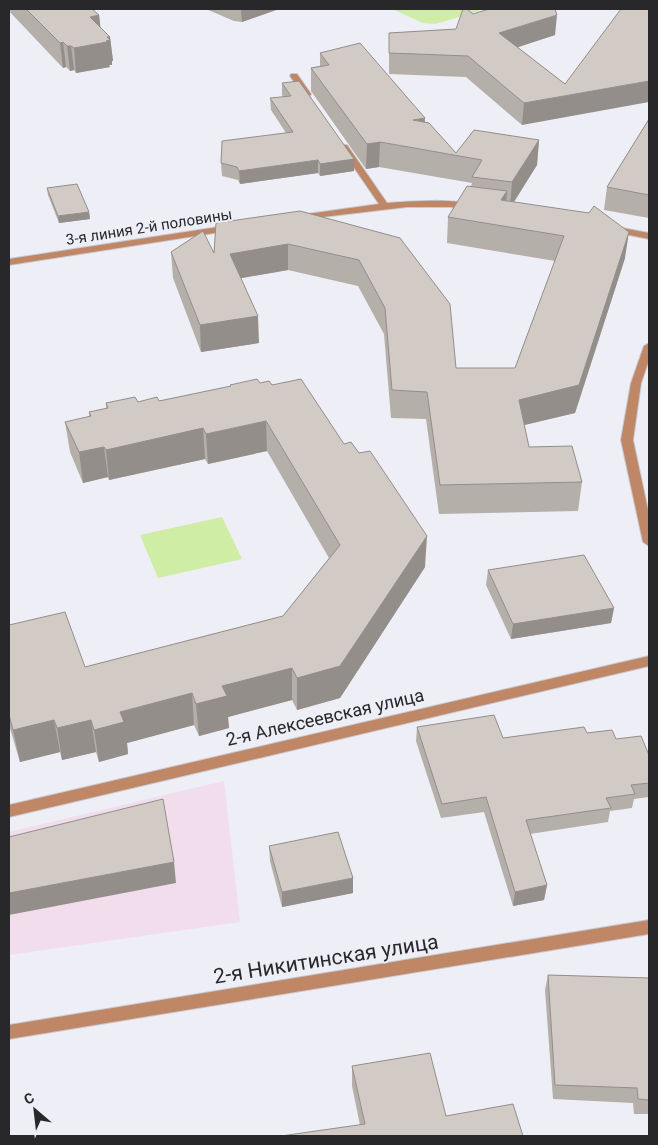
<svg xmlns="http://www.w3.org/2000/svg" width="658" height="1145" viewBox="0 0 658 1145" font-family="Roboto,sans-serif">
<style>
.industrial{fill:#f2ddec}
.green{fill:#cfeda5}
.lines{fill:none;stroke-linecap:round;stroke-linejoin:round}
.street-casing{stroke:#cacad1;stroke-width:2}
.street{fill:#bf8766;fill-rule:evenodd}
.wall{fill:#b5afa9}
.shaded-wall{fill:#938e8a}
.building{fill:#d2cbc5;stroke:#938e8a}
.labels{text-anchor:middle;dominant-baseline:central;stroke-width:4;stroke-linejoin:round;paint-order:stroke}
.far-street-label{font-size:15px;fill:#28282b;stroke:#edeef6}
.street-label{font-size:18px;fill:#28282b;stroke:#edeef6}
.near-street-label{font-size:21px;fill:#28282b;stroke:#edeef6}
</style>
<rect width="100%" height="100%" fill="#edeef6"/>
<path class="industrial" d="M224 781 240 922 9 955V832Z"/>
<g class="green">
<path d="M392 9H479V11L435 24 423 23Z"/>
<path d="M222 517 242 559 158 578 140 535Z"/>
</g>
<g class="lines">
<g class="street-casing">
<g id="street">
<path d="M291 74H297L311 94 310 96H304L290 76Z"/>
<path d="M341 145H347L387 203C405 202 464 197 477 207L472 210 450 207H407L297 220 295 218 300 215 379 204 340 147Z"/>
<path d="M231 225 234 226V230L9 265V259Z"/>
<path d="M612 226 649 233V239L609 231 607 229Z"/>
<path d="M649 343V360L641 383 633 440 649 515V546L643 542 621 440 631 383 644 346Z"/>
<path d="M649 656V666L9 817V805Z"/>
<path d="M649 920V934L9 1039V1025Z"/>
</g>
</g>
<use href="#street" class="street"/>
</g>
<g class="wall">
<path d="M9 9H92L99 15 100 27 110 37 113 61H112V65H109L110 67 76 73 74 70 70 71 66 67 63 68 9 11Z"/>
<path d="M206 9H279L242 22 234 21Z"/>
<path d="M649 9 522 125 466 77 389 74V33L456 29 473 14 555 35 517 47 565 84Z"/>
<path d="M320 53 425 122 456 153 539 140 537 165 514 202 625 258 575 413 524 425 529 447 582 482 578 511 439 514 426 419 391 418 384 334 358 286 288 270 241 278 259 343 201 352 173 278 171 252 214 253 216 223 400 238 456 368H515L555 261 447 243 448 217 471 186 472 183 379 167 366 169 311 91V68L320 66Z"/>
<path d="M282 83 354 159V171L320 176 318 173 240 184 238 180 222 176 221 163 286 133 271 110 270 98 283 97 282 95Z"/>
<path d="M649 119V218L604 210 607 187Z"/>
<path d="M47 188 89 212 90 219 59 223 48 195Z"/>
<path d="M260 383 272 385 425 567 340 698 297 710 292 700 228 717 229 728 199 736 194 725 127 743 128 754 99 762 96 752 62 760 60 752 20 762 9 725V625L85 667 283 616 329 558 267 451 208 464 205 459 109 480 108 477 83 483 70 452 65 422 89 417V412L106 409V403L159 401 230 387V385Z"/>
<path d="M488 570 614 608 611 623 511 639 486 585Z"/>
<path d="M417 727 503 738 587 733 616 739 649 755V797L634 799 632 808 610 811 608 822 530 834 547 885 544 900 513 906 484 812 441 818 416 741Z"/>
<path d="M269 846 353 893 282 907 270 861Z"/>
<path d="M548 975 649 978V1114H634L633 1103 553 1099 545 990Z"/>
<path d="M352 1066 446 1116 360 1125 352 1086Z"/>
</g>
<g class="shaded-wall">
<path d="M241 9H279L242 22Z"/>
<path d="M99 15 102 39 90 17Z"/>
<path d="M557 15 555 35 497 54 499 33Z"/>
<path d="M107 37H110L113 61H112V65H109L110 67 76 73 74 48Z"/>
<path d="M63 42 66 67 63 68 60 43Z"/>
<path d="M67 46H71L74 70 70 71Z"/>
<path d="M649 81V102L522 125 524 103Z"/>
<path d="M425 118 424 142 413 120Z"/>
<path d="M539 140 537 165 510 208 512 182Z"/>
<path d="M380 142 379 167 366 169 367 144Z"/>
<path d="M354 159V171L320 176V164Z"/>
<path d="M318 160V173L240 184 239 171Z"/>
<path d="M507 191 505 217 501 200Z"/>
<path d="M89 212 90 219 59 223 58 216Z"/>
<path d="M629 232 625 258 575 413 516 427 519 400Z"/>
<path d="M288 244V270L231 280 230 254Z"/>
<path d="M258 316 259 343 201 352 200 325Z"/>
<path d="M266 421 267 451 208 464 206 434Z"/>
<path d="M203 428 205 459 109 480 106 450Z"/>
<path d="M104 447 108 477 83 483 79 452Z"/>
<path d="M427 536 425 567 340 698 297 710V678Z"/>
<path d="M614 608 611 623 511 639 513 624Z"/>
<path d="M292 668V700L228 717 229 728 199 736 196 704 222 686Z"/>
<path d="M192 693 194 725 127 743 128 754 99 762 94 730 120 712Z"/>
<path d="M54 720 60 752 20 762 13 730Z"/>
<path d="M91 720 96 752 62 760 57 728Z"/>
<path d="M174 862 176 883 9 915V893Z"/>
<path d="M353 878V893L282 907V892Z"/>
<path d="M547 885 544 900 513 906 515 892Z"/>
</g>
<g class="building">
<path d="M26 9H92L99 15 90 17 110 37H107L110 40 106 41 107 42 74 48 71 46H67L63 42 60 43Z"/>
<path d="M463 9H467L473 14 489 9H555L557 15 499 33 565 84 621 9H649V81L524 103 468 56 389 53V33L456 29Z"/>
<path d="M360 43 425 118 413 120 429 123 456 153 474 130 539 140 512 182 472 177 482 160 380 142 367 144 311 68 329 65 320 53Z"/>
<path d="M299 81 354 159 320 164 318 160 239 171 237 167 221 163 222 141 293 132 270 98 291 96 282 83Z"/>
<path d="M649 119V195L607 187Z"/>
<path d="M77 184 89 212 58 216 47 188Z"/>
<path d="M467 186 507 191 501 200 589 213 594 206 629 232 579 385 519 400 529 447 572 446 582 482 440 485 427 392 392 390 385 308 359 260 288 244 230 254 258 316 200 325 171 252 203 231 214 253 216 223 300 211 400 238 450 304 456 368H515L564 236 448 217Z"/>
<path d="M257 379 260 383 269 381 272 385 301 379 344 444 351 442 359 453 370 451 427 536 340 666 297 678 292 668 222 686 227 696 196 704 192 693 120 712 124 722 94 730 91 720 57 728 54 720 13 730 9 715V625L65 612 85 667 283 616 340 545 266 421 206 434 203 428 106 450 104 447 79 452 65 422 91 416 89 412 108 408 106 403 135 397 138 402 157 397 159 401 231 386 230 385Z"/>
<path d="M584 555 614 608 513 624 488 570Z"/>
<path d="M494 715 503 738 584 727 587 733 612 730 616 739 641 736 649 755V783L631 785 635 794 606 798 611 808 526 820 547 885 515 892 486 797 442 804 417 727Z"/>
<path d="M163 799 174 862 9 893V837Z"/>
<path d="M338 832 353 878 282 892 269 846Z"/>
<path d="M548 975 649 978V1100L638 1099 637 1088 555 1085Z"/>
<path d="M430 1053 446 1116 513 1104 523 1136H281L365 1124 352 1066Z"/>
</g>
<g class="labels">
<g class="far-street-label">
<text transform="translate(149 227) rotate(-9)">3-я линия 2-й половины</text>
</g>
<g class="street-label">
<text transform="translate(325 717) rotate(-13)">2-я Алексеевская улица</text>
</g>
<g class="near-street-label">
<text transform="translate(326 959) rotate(-9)">2-я Никитинская улица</text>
</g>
</g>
<rect width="658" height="1145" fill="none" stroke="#28282b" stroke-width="20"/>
<g transform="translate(35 1110) rotate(332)" stroke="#edeef6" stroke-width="4" paint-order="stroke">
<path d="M0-4L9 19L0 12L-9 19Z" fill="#28282b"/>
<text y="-8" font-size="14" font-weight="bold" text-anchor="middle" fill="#28282b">С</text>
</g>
</svg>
